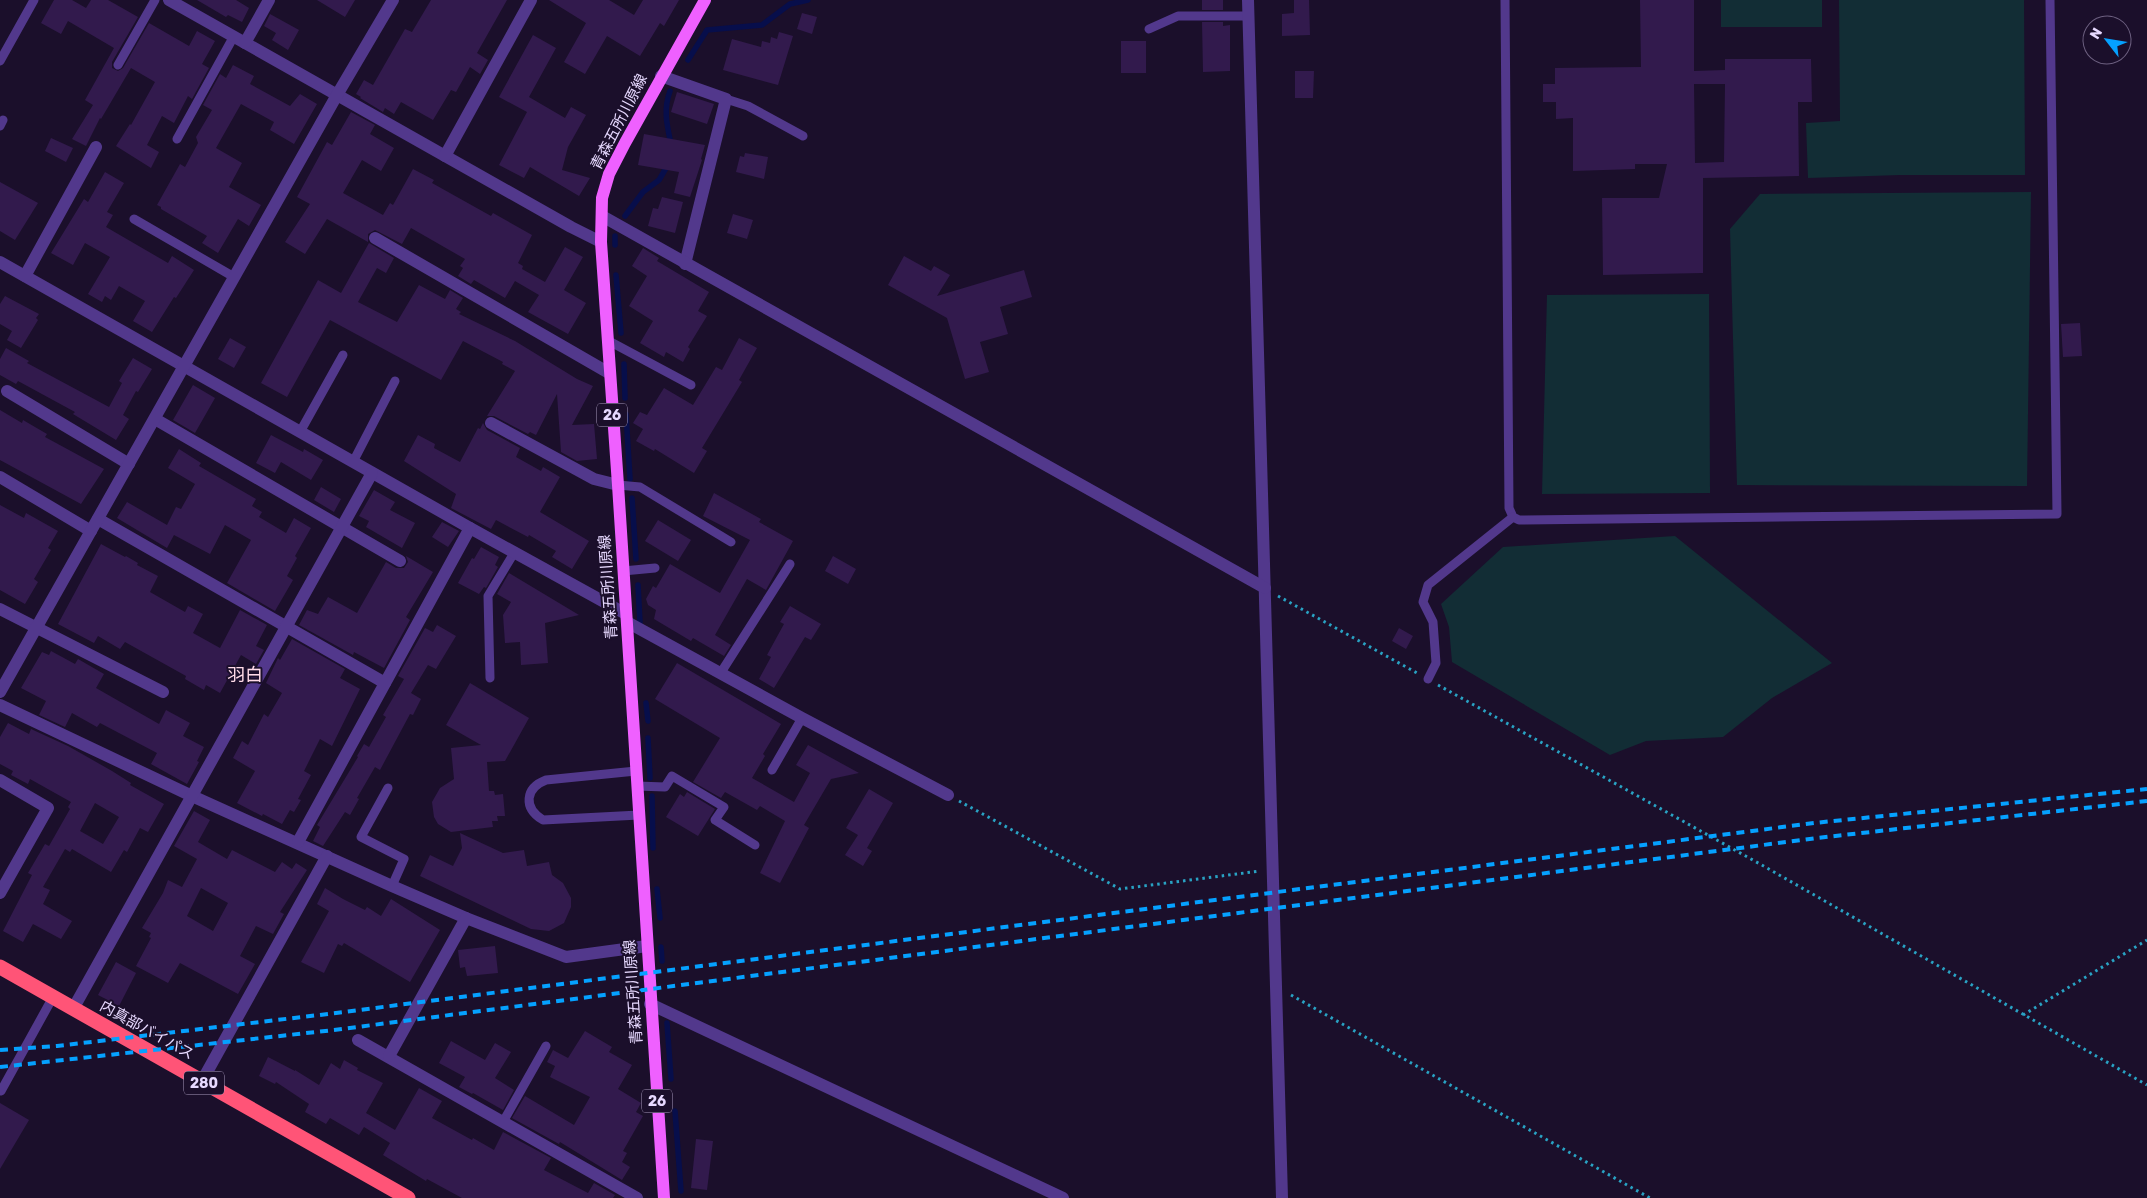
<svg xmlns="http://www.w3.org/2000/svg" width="2147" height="1198" viewBox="0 0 2147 1198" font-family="Rubik,'Noto Sans JP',sans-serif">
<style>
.green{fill:#122d35}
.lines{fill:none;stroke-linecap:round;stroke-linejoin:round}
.stream{stroke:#070e4b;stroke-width:5.5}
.building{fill:#321a4d;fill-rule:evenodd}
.path{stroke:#29a2c3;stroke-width:3;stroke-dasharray:2.5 4;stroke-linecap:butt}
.lane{stroke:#52388c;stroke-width:9}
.street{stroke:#52388c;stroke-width:12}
.primary{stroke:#ef60ff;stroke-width:12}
.highway{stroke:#ff5477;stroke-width:15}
.rail{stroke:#05a1ff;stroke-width:4;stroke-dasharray:8 6;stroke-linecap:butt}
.labels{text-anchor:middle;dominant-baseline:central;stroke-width:4;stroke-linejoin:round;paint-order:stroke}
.shield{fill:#1b0f2b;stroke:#aa9cbf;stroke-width:1}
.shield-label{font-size:14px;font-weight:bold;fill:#e7d9ff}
.street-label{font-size:15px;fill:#e7d9ff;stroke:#1b0f2b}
.quarter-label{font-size:18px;fill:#ffdbe8;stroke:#1b0f2b}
</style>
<rect width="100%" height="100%" fill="#1b0f2b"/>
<g class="green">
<rect x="1721" y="0" width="101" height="27"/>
<path d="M1839 0H2024L2025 175H1900L1808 178 1806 123 1840 121Z"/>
<path d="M2031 192 2027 486 1737 485 1730 229 1760 194Z"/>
<path d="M1709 294 1710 493 1542 494 1547 295Z"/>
<path d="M1675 536 1832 663 1772 698 1723 737 1646 741 1610 755 1452 662 1449 627 1441 604 1503 547Z"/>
</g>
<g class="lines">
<g class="stream">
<path d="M688 60 707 30 762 25 790 4 808 0"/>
<path d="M670 91C663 110 667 125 671 144"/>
<path d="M625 216 643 192 659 180 669 163"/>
<path d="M615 245V236"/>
<path d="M616 275 621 333"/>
<path d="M624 364 625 398"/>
<path d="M626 414 630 479"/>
<path d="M632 498 636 559"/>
<path d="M638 585 640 623"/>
<path d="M646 703 648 721"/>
<path d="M648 738 650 778"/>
<path d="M652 796 653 848"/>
<path d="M657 889 660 918"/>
<path d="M661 947 662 961"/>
<path d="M667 1023 671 1079"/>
<path d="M675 1111 681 1191"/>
</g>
</g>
<g class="building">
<path d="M54 0H72L86 8 91 0H108L138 17 112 62V68L118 71 123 68 149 23 189 46 197 31 215 41 202 64 209 68 192 99 188 96 174 123 162 116 147 145 159 152 151 168 116 146 130 124 131 125 155 82 131 68 101 119 100 118 86 146 72 139 93 105 85 100 114 48 68 21 61 34 41 23Z"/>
<path d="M197 0H236L249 8 242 22 228 15 226 17Z"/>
<path d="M317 0H355L345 17Z"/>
<path d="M431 0H507L477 53 488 60 480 74 470 67 456 92 451 90 433 120 401 102 394 114 385 108 383 112 360 98 361 97 356 94 364 80 373 85 405 29 412 32Z"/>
<path d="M549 0H609L634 15 643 0H679L664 26 660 23 640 56 607 36 585 74 564 62 586 23Z"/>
<rect x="1202" y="0" width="21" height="10"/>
<path d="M1294 0H1309L1310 35 1282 36V14L1294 13Z"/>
<path d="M1640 0H1694V71L1725 70V59H1811L1812 102H1798L1799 176 1703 178V273L1603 275 1602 198H1659L1667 164H1635V169L1573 171V118L1556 119V102H1543V84H1555V68L1641 67ZM1694 84H1725L1724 162 1695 163Z"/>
<path d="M802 13 817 17 812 34 797 29Z"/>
<path d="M270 14 299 30 288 50 272 40 276 33 264 26Z"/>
<path d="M1202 22H1223V26L1230 25V71L1203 72Z"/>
<path d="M779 32 793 36 778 85 723 70 732 39 761 47 762 41 770 43 771 37 777 39Z"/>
<path d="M533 35 556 48 529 97 565 118 571 107 586 115 568 147 562 170 590 178 579 196 530 167 524 178 499 165 527 112 499 97Z"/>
<rect x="1121" y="41" width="25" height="32"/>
<path d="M233 65 254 76 250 84 290 106 300 94 317 104 294 144 270 130 274 122 241 104 216 148 242 163 229 187 261 205 249 226 238 219 218 253 202 243 207 236 161 209V207L157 205 180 164 185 167 198 143 196 137 212 110 203 105 220 74 226 78Z"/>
<path d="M1295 71H1314L1313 98H1295Z"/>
<path d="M677 92 714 104 707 124 671 112Z"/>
<path d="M351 112 375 125 370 134 394 148 381 171 362 160 343 193 383 215 390 203 393 205 413 169 434 180 432 183 491 216 493 213 532 235 518 263 523 266 522 269 545 282 565 247 583 257 564 290 586 303 568 334 528 312 539 295 515 281 505 298 474 280 471 284 458 276 463 268 460 266 465 259 411 228 402 244 375 230 368 234V242L327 219 305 254 285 242 310 204 297 197 327 142 332 145Z"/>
<path d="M644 134 705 145 701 159 702 160 690 197 674 193 679 172 638 165Z"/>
<path d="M51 138 73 148 66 162 45 151Z"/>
<path d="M745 153 768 157 764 179 736 172 740 156 744 157Z"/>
<path d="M105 172 124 183 107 212 113 215 106 227 168 263 172 256 194 270 176 298 174 297 152 332 133 321 145 301 119 286 111 300 105 296 102 302 88 294 110 257 85 243 73 265 51 253 84 199 88 202Z"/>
<path d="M0 182 38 203 15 240 0 231Z"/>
<path d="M662 197 683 202 675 233 648 226 653 208 658 209Z"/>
<path d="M733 214 753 220 747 239 727 233Z"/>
<path d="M369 243 394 258 386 273 377 268 358 302 397 322 419 285 445 299 450 290 463 298 456 309 461 312 459 314 515 341 577 379 593 386 572 425 594 424 597 459 577 461 561 452 557 394 536 435 530 432 528 434 494 416H487L515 371 502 364 503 362 463 341 441 380 330 320 287 397 261 383 318 280 341 293Z"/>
<path d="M643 248 659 258 657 261 709 292 698 311 707 316 688 347 690 349 683 362 666 352 664 357 640 343 653 321 629 306 647 276 632 266Z"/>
<path d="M904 256 931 271 934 266 950 275 937 296 1024 270 1032 297 1000 307 1008 334 980 342 989 372 965 379 947 318 888 285Z"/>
<path d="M5 296 39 314 36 318 38 320 21 348 7 340 12 331 0 324V304Z"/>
<path d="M2080 323 2082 356 2063 357 2061 324Z"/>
<path d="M230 338 246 347 234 368 218 359Z"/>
<path d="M739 338 757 348 739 380 742 382 702 448 707 451 694 473 655 449 654 451 636 441 643 429 633 423 640 412 647 415 664 388 693 405 716 367 722 370Z"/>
<path d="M6 348 29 361 27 363 109 407 122 383 119 381 133 358 152 369 138 392 136 391 123 415 129 419 116 440 73 414 75 412 18 381 16 384 0 375V359Z"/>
<path d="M193 385 215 398 195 433 173 420Z"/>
<path d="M0 410 22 423 23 420 47 434 45 437 104 469 81 504 0 460Z"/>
<path d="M483 423 487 430 520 448 516 457 541 471 543 467 560 477 540 512 589 541 572 569 552 557 556 551 529 535 528 537 496 520 491 529 451 508 456 494 404 461 418 435 435 444 434 448 460 462 478 428 480 429Z"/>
<path d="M271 435 303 452 304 449 323 460 311 480 281 462 275 473 256 463Z"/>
<path d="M179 449 201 463 199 466 256 499 252 506 262 512 259 517 286 533 294 518 311 528 295 556 297 558 287 576 293 580 275 611 227 583 251 540 225 525 210 554 174 535 167 548 117 518 127 502 167 525 176 507 181 509 195 484 168 468Z"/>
<path d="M321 487 341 499 334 512 314 500Z"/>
<path d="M374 490 395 502 390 510 415 523 402 548 366 527 369 521 359 516Z"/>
<path d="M714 493 761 519 759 522 793 541 766 590 747 579 715 635 731 645 724 656 693 638 691 641 654 619 656 610 648 605 646 599 653 586 656 588 670 564 720 593 750 540 703 516Z"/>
<path d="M0 505 24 518 26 513 58 531 48 548 51 550 34 579 38 582 25 604 0 590Z"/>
<path d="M658 520 691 540 678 561 645 541Z"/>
<path d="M442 522 459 531 448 547 432 537Z"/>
<path d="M101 544 125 557 126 556 138 563 137 565 158 576 150 592 185 612 188 606 203 614 193 633 220 648 240 610 267 625 256 646 264 650 256 664 241 655 220 693 206 685 204 690 185 679 186 676 125 642 120 649 98 636 94 643 58 624Z"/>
<path d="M481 547 499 557 495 565 498 567 486 588 484 587 479 594 458 583 472 558 474 559Z"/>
<path d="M406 556 433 572 406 617 410 620 384 668 354 652 353 655 299 625 307 610 318 614 328 597 357 613 386 562 396 568H404L408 562Z"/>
<path d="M833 556 856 569 848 584 825 571Z"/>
<path d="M509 573 579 615 545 623 548 663 521 665 520 642 505 643 503 615 511 602 497 594Z"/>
<path d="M790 606 821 624 811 640 805 637 774 688 759 679 771 657 767 655 784 624 780 622Z"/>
<path d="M437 625 456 636 436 669 428 665 411 693 421 699 413 715 410 714 380 770 375 767 357 798 359 799 350 815 345 812 323 846 313 841 320 827 317 825 358 757 357 756 364 744 369 747 386 717 383 715 404 679 398 676 425 628 433 632Z"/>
<path d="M1399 628 1413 636 1406 649 1392 641Z"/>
<path d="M292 639 345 669 340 678 360 689 332 746 320 739 304 771 311 775 298 799 301 800 294 812 290 810 282 824 263 814 262 816 237 803 255 771 233 758 242 741 248 745 264 714 268 717 282 693 266 683 278 658 280 660Z"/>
<path d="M51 651 75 664 78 659 104 674 96 688 159 724 166 710 190 723 183 736 204 747 197 761 199 762 187 784 151 764 157 753 100 723 97 727 72 713 65 727 39 715 46 701 21 688 42 652 49 655Z"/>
<path d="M677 663 781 724 763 754 765 756 752 778 794 802 810 773 796 765 808 745 859 773 831 779 804 825 809 828 780 883 760 873 785 821 760 806 757 810 725 792 721 798 693 782 720 738 655 699Z"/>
<path d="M470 683 529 718 505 761 487 762 489 791H494L495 795 503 794 505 816H497L498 821H492L493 827 451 832 438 824 434 817 432 802 440 788 454 779 451 748 481 745 446 725Z"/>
<path d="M8 723 29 734 31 729 68 746 112 771 131 783 130 785 164 804 148 832 140 828 127 852 124 850 111 872 72 849 70 852 65 849 43 887 50 890 43 904 72 921 61 939 33 924 23 942 3 931 32 875 28 873 45 844 49 846 70 809 68 807 71 802 30 779 28 784 11 775 13 771 0 764V737ZM95 803 119 817 103 844 80 831Z"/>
<path d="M869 789 893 803 867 848 872 851 863 866 845 855 858 835 846 828Z"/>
<path d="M687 792 715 809 698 836 666 817 680 794 684 797Z"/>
<path d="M194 811 210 820 198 842 227 859 232 850 275 872 282 862 292 869 296 863 307 870 280 912 284 914 273 934 256 926 240 956 255 964 238 994 180 963 168 983 136 966 151 938 149 937 151 933 142 928 163 893 168 880 182 887 197 859 174 846ZM201 888 228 903 213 931 187 916Z"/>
<path d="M460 833 503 853 524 850 527 866 549 862 552 875 563 883 571 898V907L564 923 549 931 531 929 420 876 430 855 453 866 462 848Z"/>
<path d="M325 888 343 899 365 910 367 907 381 916 391 899 440 930 410 982 344 943 342 946 338 944 324 973 301 962 329 911 317 904Z"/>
<path d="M495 946 498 973 467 976 465 967 460 968 458 950Z"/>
<path d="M116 962 136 973 119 1006 98 995Z"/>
<path d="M585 1031 612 1047 609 1052 632 1065 618 1089 641 1103 636 1112 643 1116 623 1151 627 1153 622 1162 630 1167 622 1180 560 1142 559 1144 512 1118 525 1096 574 1125 590 1097 550 1077 555 1066 547 1062 553 1050 568 1058Z"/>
<path d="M451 1041 485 1060 495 1043 511 1052 495 1078 514 1090 503 1110 473 1093 472 1094 459 1087 465 1077 439 1063Z"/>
<path d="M268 1057 295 1071V1070L319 1085 331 1063 340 1069 344 1060 358 1068 357 1070 383 1083 366 1113 395 1130 419 1088 442 1101 432 1118 472 1140 473 1138 494 1150 503 1132 551 1158 544 1170 588 1193 594 1183 615 1195 613 1198H462L427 1179 426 1181 383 1155 390 1143 364 1127 359 1135 330 1118 326 1124 305 1112 309 1104 276 1082 275 1084 259 1076Z"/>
<path d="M0 1103 29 1120 0 1169Z"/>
<path d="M696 1139 713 1141 707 1190 691 1188Z"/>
</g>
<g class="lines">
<g class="path">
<path d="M1278 596 1417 673"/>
<path d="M1438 685 1760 864 2147 1085"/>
<path d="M959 801 1120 889 1260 871"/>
<path d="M1291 995 1650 1198"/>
<path d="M2023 1015 2147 940"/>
</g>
<g class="lane">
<path d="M1505 0 1509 508 1513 517 1519 520 2057 514 2050 0"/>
<path d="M1149 29 1178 16H1248"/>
<path d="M0 61 34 0"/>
<path d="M118 65 155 0"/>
<path d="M726 99 748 106 803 136"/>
<path d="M0 126 3 120"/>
<path d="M177 139 234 36"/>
<path d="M134 219 234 277"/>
<path d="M607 340 691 385"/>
<path d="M300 432 343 355"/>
<path d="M353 462 395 381"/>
<path d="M618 485 640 487 731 542"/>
<path d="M623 571 655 568"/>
<path d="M720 674 790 564"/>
<path d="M490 678 488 596 514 553"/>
<path d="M1428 679 1436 663 1433 622 1423 602 1428 585 1513 517"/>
<path d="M772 770 802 718"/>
<path d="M636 771 546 780C525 788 523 808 543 820L639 815"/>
<path d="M637 786 665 787 672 776 724 807 715 820 755 845"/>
<path d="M388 788 361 837 404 859 392 886"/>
<path d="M1 1091 53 997"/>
<path d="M503 1122 546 1046"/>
</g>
<g class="street">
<path d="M169 0 571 227 601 242"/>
<path d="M1248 0 1282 1198"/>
<path d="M245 43 269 0"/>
<path d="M661 76 726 99 685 264"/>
<path d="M445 156 531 0"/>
<path d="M602 216 1265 588"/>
<path d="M375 238 609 373"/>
<path d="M0 262 470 528 626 614"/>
<path d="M25 276 96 147"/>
<path d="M7 391 129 464"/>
<path d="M155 419 400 561"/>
<path d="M491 423 594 479 618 485"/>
<path d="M0 477 91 531"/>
<path d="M98 519 385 683"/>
<path d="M0 609 163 692"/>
<path d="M627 622 802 718 948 795"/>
<path d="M0 692 337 95 393 0"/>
<path d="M0 705 192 796 392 886 466 918 566 957 647 946"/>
<path d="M0 780 48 808 0 893"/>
<path d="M298 842 470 528"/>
<path d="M650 1004 1063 1198"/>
<path d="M73 1009 372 473"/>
<path d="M358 1040 637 1198"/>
<path d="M389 1056 466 918"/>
<path d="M202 1081 327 856"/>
</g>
<path class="primary" d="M664 1198 618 485 601 242 602 198 609 174 625 143 705 0"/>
<path class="highway" d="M0 967 408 1198"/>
<g class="rail">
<path d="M0 1050 57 1046 336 1013 1814 823 2147 789"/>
<path d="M0 1067 334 1030 1817 838 2147 801"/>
</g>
</g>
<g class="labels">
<g class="shield">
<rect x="597" y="403.5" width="30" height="23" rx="4"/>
<rect x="184" y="1071.5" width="40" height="23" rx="4"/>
<rect x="642" y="1089.5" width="30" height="23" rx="4"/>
</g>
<g class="shield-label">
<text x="612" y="415">26</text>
<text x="204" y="1083">280</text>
<text x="657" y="1101">26</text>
</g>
<g class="street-label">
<text transform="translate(619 122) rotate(-63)">青森五所川原線</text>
<text transform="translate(608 587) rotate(-94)">青森五所川原線</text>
<text transform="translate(633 992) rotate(-94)">青森五所川原線</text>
<text transform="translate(147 1030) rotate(29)">内真部バイパス</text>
</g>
<g class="quarter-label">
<text x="245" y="675">羽白</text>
</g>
</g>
<g transform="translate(2107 40) rotate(301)"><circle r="24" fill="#1b0f2b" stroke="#6d6080"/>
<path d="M0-4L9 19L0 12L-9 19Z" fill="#05a1ff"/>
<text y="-8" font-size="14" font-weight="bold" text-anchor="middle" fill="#e7d9ff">N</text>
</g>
</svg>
